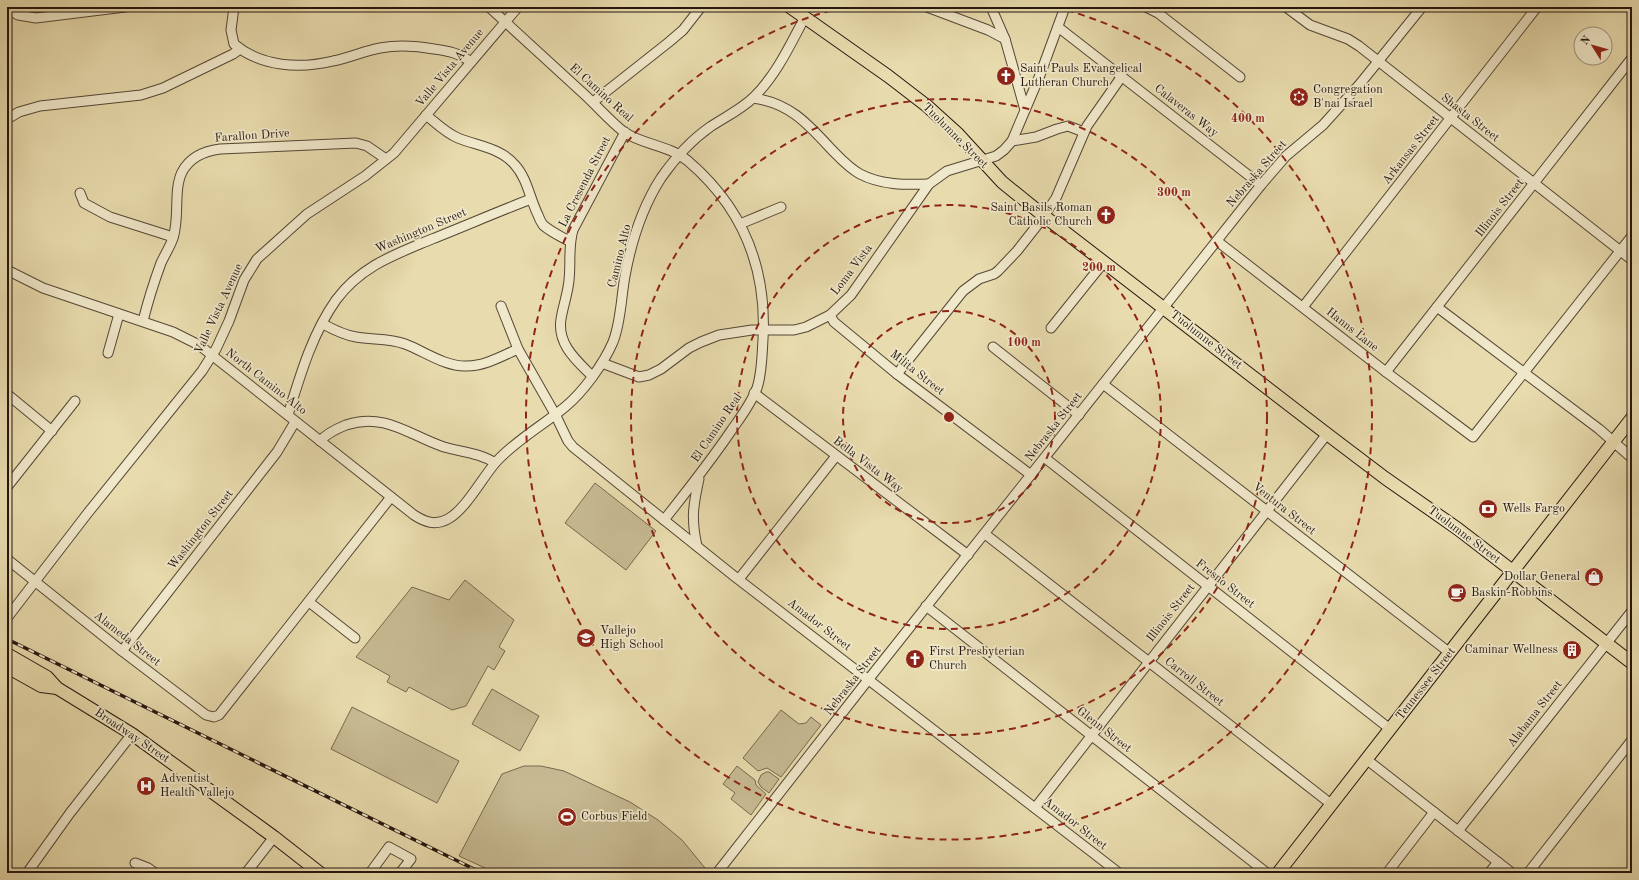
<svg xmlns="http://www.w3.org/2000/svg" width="1639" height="880" viewBox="0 0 1639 880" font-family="'Old Standard TT',serif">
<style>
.green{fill:#c7ba92;stroke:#766850}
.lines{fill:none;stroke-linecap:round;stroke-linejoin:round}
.minor-casing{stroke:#554736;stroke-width:11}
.major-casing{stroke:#24160f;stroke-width:14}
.minor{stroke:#f0e8ca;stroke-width:9}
.major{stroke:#e8dbad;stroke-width:12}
.rail-casing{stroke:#24160f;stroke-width:3.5}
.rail{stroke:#f0e8ca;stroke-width:2;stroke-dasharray:6;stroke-linecap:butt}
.ring{fill:none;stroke:#8f2418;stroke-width:2;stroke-dasharray:7 5}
.labels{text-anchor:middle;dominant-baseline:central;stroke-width:3.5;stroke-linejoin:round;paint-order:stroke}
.street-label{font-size:12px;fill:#24160f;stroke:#f0e8ca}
.poi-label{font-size:12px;fill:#24160f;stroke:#f0e8ca;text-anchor:start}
.centre{fill:#8f2418;stroke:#f0e8ca;stroke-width:2}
.ring-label{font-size:12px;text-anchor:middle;font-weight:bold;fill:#8f2418;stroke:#f0e8ca;stroke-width:3.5;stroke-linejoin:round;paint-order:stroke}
</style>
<rect width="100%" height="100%" fill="#e8dbad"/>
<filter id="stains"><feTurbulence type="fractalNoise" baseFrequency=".005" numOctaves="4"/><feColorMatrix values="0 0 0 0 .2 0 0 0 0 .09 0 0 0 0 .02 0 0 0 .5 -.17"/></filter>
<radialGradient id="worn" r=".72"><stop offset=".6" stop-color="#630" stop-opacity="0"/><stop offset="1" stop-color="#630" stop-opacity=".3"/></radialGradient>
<g class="green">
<path d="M595 483 656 531 626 570 565 523Z"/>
<path d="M465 580 514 620 499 647 505 651 494 670 488 666 466 706 452 710 409 687 406 692 387 682 390 676 356 657 412 587 449 600Z"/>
<path d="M492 689 539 716 520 751 472 724Z"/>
<path d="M352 707 459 761 437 803 331 749Z"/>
<path d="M781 710 799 724 806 723 811 717 821 725 781 777 767 768 758 771 743 758Z"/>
<path d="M524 766H541L564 771 630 802 658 820 682 840 705 868 702 873H496L459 856 502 774Z"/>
<path d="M737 766 755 780 756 785 766 794 751 815 731 799 735 793 723 784Z"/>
<path d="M766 772H769L779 779 769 793 761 787 758 782 761 775Z"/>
</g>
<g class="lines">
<g class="minor-casing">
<g id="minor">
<path d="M234 7 231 30 234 44C261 67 300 69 333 61 349 58 364 51 380 48 397 45 417 46 434 49 449 51 459 53 471 62"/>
<path d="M489 7C521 36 553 66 585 95 598 107 610 121 624 132 643 145 669 145 688 161 743 208 767 267 763 339 762 355 762 373 757 388 751 404 740 418 731 431 710 462 687 491 664 520"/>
<path d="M927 7 988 30 1005 39"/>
<path d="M991 7 1005 39 1025 110"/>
<path d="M1146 7 1158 13 1240 77"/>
<path d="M1286 7 1310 25 1348 39 1359 46 1632 260"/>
<path d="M7 9 18 15 36 18 125 7"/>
<path d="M1058 27 1261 185"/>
<path d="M753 98C790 103 808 124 832 150 841 159 849 168 860 174 881 185 905 185 929 184"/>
<path d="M593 102 669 42 683 30 701 7"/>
<path d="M426 115C436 123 446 133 458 138 478 146 501 148 515 165 527 178 530 199 538 215 539 218 541 222 543 225 551 232 560 236 569 241"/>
<path d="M7 119 19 112 40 106 141 95 163 88 233 54 240 49"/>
<path d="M1012 141 1036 137 1057 129 1068 126 1084 132"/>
<path d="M80 193 84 203 110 217 173 237"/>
<path d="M740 224 781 207"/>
<path d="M1217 241 1386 372 1473 437 1632 236"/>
<path d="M7 270 43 288 173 332 199 345 414 515C425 522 435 526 448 519 466 509 482 478 496 462 516 440 542 426 565 407 583 392 603 365 613 342 621 322 621 298 625 276 631 243 643 206 661 178 675 158 690 141 710 127 725 117 742 109 754 97 777 74 790 45 805 17"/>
<path d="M501 306 518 349 555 414 568 441 573 447 734 576 1119 873"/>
<path d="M1303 307 1537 7"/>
<path d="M1437 307 1599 429 1632 458"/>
<path d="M830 315 834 322 897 374 1031 475"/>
<path d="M143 321C148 301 154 282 161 263 165 254 170 247 173 238 180 217 173 191 182 172 190 157 204 151 220 149L356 143 367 146 386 159"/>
<path d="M323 324C334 330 344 335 356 337 372 340 389 338 405 344 424 351 445 367 467 366 485 366 502 356 518 349"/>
<path d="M1051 328 1104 262"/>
<path d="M993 347 1079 415"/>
<path d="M108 353 119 314"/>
<path d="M602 363 639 377 649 375 661 369 689 348 701 342 719 335 752 330H794L806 327 830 315 851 295 929 184 947 171 996 156 1004 150 1012 141 1040 75 1065 7"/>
<path d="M1386 372 1632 58"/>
<path d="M897 374 963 291 979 279 994 274 998 271 1017 251 1039 223 1056 198 1087 126 1122 76"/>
<path d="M592 376C576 360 557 344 561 319 563 306 568 293 569 280 571 263 568 247 573 230L625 132"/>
<path d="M1103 384 1450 653"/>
<path d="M754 393 968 555"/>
<path d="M7 394 52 431"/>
<path d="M288 415C300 376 312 334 336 300 361 266 394 255 432 239 465 226 497 212 531 199"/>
<path d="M320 441C327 433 336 429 346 425 384 412 409 435 444 447 461 452 480 453 495 463"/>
<path d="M1045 458 1390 729"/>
<path d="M7 487 75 401"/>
<path d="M985 534 1331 804"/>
<path d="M697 546C691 519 693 506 699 479"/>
<path d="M7 559 122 651 206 715 214 717 219 715 391 497"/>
<path d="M739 579 836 456"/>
<path d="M309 602 355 638"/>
<path d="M926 606 1267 873"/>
<path d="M7 618 87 514 202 371 216 349 229 321 244 280 257 259 307 214 365 176 394 153 518 7"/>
<path d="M122 651 277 452 295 422"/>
<path d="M1366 759 1512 873"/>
<path d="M1035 808 1327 434"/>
<path d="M1458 831 1632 611"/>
<path d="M135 863 148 868 155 873"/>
<path d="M27 873 70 813 132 734"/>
<path d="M246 873 274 837"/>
<path d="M370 873 389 847 411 859 400 873"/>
<path d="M717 873 864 685 1261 185 1286 156 1323 125 1359 85 1422 7"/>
<path d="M1387 873 1434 812"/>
<path d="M1489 873 1498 862"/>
<path d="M1528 873 1632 740"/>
<path d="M1631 873 1632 872"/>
</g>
</g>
<g class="major-casing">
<g id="major">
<path d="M790 7 888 76 927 106 958 134 1002 182 1044 216 1327 434 1385 478 1458 529 1632 663"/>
<path d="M7 654 47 677 57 688 132 734 274 837 320 873"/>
<path d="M7 667 41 686 57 688"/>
<path d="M1278 873 1632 418"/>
</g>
</g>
<use href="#minor" class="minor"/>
<use href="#major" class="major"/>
<g class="rail-casing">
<path id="rail" d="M7 639 482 873"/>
</g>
<use href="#rail" class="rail"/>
</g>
<g class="ring">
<circle cx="949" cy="417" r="106"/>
<circle cx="949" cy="417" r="212"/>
<circle cx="949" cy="417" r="318"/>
<path d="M1055 7A423 423 0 1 1 843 7"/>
</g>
<defs>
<g id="church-disc" transform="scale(1)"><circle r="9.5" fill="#8f2418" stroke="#f0e8ca"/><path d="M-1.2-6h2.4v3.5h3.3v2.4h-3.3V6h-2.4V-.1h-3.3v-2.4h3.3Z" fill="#fff"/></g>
<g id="synagogue-disc" transform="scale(1)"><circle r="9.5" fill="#8f2418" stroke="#f0e8ca"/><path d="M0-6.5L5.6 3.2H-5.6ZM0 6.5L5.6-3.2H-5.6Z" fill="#fff"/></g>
<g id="bank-disc" transform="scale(1)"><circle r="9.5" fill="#8f2418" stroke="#f0e8ca"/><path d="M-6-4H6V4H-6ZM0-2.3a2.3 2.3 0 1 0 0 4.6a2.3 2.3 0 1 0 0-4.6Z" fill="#fff"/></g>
<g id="shop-disc" transform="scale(1)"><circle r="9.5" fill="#8f2418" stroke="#f0e8ca"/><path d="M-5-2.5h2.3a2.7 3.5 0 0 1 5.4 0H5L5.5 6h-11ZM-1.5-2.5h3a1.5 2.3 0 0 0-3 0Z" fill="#fff"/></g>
<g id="cafe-disc" transform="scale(1)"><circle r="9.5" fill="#8f2418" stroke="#f0e8ca"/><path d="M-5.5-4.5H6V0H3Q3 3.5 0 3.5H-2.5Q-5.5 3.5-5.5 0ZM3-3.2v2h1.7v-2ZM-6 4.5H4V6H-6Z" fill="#fff"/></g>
<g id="school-disc" transform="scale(1)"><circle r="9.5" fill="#8f2418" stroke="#f0e8ca"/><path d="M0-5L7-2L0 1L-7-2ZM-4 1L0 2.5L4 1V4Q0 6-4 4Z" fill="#fff"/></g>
<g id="building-disc" transform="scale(1)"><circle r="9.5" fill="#8f2418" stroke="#f0e8ca"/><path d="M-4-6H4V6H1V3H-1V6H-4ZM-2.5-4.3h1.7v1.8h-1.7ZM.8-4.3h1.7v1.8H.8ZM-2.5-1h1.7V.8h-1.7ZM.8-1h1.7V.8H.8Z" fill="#fff"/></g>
<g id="hospital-disc" transform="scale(1)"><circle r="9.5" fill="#8f2418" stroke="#f0e8ca"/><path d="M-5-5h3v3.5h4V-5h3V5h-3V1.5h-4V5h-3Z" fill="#fff"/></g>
<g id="stadium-disc" transform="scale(1)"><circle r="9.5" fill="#8f2418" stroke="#f0e8ca"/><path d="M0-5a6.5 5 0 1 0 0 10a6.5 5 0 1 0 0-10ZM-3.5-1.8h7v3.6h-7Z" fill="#fff"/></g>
</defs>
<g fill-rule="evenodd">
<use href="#church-disc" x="1006" y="76"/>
<use href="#synagogue-disc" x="1299" y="97"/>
<use href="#church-disc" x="1106" y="215"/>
<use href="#bank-disc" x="1488" y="509"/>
<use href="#shop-disc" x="1594" y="577"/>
<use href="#cafe-disc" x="1457" y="593"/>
<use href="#school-disc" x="586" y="638"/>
<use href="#building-disc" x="1572" y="650"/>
<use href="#church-disc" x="915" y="659"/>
<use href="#hospital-disc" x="146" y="786"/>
<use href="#stadium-disc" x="567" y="817"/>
</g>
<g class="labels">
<g class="street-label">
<text transform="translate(450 68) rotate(-50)">Valle Vista Avenue</text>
<text transform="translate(601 93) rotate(42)">El Camino Real</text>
<text transform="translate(1186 111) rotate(38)">Calaveras Way</text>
<text transform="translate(1470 118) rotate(38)">Shasta Street</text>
<text transform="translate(252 136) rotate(-4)">Farallon Drive</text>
<text transform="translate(955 136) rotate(45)">Tuolumne Street</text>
<text transform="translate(1411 150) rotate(-52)">Arkansas Street</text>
<text transform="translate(1257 174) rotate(-49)">Nebraska Street</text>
<text transform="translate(585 182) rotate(-63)">La Cresenda Street</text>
<text transform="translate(1500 208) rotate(-52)">Illinois Street</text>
<text transform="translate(421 231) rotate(-23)">Washington Street</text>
<text transform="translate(620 256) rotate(-76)">Camino Alto</text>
<text transform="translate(852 270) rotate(-53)">Loma Vista</text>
<text transform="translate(219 309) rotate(-65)">Valle Vista Avenue</text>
<text transform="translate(1352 330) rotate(38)">Hanns Lane</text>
<text transform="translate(1206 340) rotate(38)">Tuolumne Street</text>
<text transform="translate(917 373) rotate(38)">Milita Street</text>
<text transform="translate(266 382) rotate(38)">North Camino Alto</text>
<text transform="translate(1054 427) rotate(-52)">Nebraska Street</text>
<text transform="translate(717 428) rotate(-56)">El Camino Real</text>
<text transform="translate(868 465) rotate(37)">Bella Vista Way</text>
<text transform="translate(1284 509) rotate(38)">Ventura Street</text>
<text transform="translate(201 530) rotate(-52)">Washington Street</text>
<text transform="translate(1464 535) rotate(37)">Tuolumne Street</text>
<text transform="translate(1225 584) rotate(38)">Fresno Street</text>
<text transform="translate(1171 613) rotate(-52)">Illinois Street</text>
<text transform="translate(819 625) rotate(38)">Amador Street</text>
<text transform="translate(127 639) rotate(38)">Alameda Street</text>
<text transform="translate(853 681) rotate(-52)">Nebraska Street</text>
<text transform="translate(1194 682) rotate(38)">Carroll Street</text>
<text transform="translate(1426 684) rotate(-52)">Tennessee Street</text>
<text transform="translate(1535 714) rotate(-52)">Alabama Street</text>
<text transform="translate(1104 730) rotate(38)">Glenn Street</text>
<text transform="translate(132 736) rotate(34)">Broadway Street</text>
<text transform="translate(1075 824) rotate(38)">Amador Street</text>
</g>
<g class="poi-label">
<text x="1020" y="69">Saint Pauls Evangelical<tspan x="1020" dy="14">Lutheran Church</tspan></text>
<text x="1313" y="90">Congregation<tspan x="1313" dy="14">B'nai Israel</tspan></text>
<text x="1092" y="208" text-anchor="end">Saint Basils Roman<tspan x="1092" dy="14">Catholic Church</tspan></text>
<text x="1502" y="509">Wells Fargo</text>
<text x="1580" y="577" text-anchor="end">Dollar General</text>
<text x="1471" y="593">Baskin-Robbins</text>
<text x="600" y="631">Vallejo<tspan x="600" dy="14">High School</tspan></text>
<text x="1558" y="650" text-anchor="end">Caminar Wellness</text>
<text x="929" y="652">First Presbyterian<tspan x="929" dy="14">Church</tspan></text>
<text x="160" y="779">Adventist<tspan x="160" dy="14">Health Vallejo</tspan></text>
<text x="581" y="817">Corbus Field</text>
</g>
</g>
<circle cx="949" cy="417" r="6" class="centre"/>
<g class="ring-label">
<text x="1248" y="122">400 m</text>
<text x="1174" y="196">300 m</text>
<text x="1099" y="271">200 m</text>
<text x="1024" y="346">100 m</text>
</g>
<rect width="1639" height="880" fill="none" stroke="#e8dbad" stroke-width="24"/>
<rect x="8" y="8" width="1623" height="864" fill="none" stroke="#24160f" stroke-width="2"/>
<rect x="12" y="12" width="1615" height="856" fill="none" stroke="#24160f"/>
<g transform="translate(1593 46) rotate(307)"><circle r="19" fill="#f0e8ca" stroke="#9e947f"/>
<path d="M0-3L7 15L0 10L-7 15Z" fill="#8f2418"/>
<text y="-6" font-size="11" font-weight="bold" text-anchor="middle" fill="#24160f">N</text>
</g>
<rect width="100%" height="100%" filter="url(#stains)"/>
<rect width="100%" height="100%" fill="url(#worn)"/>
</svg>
